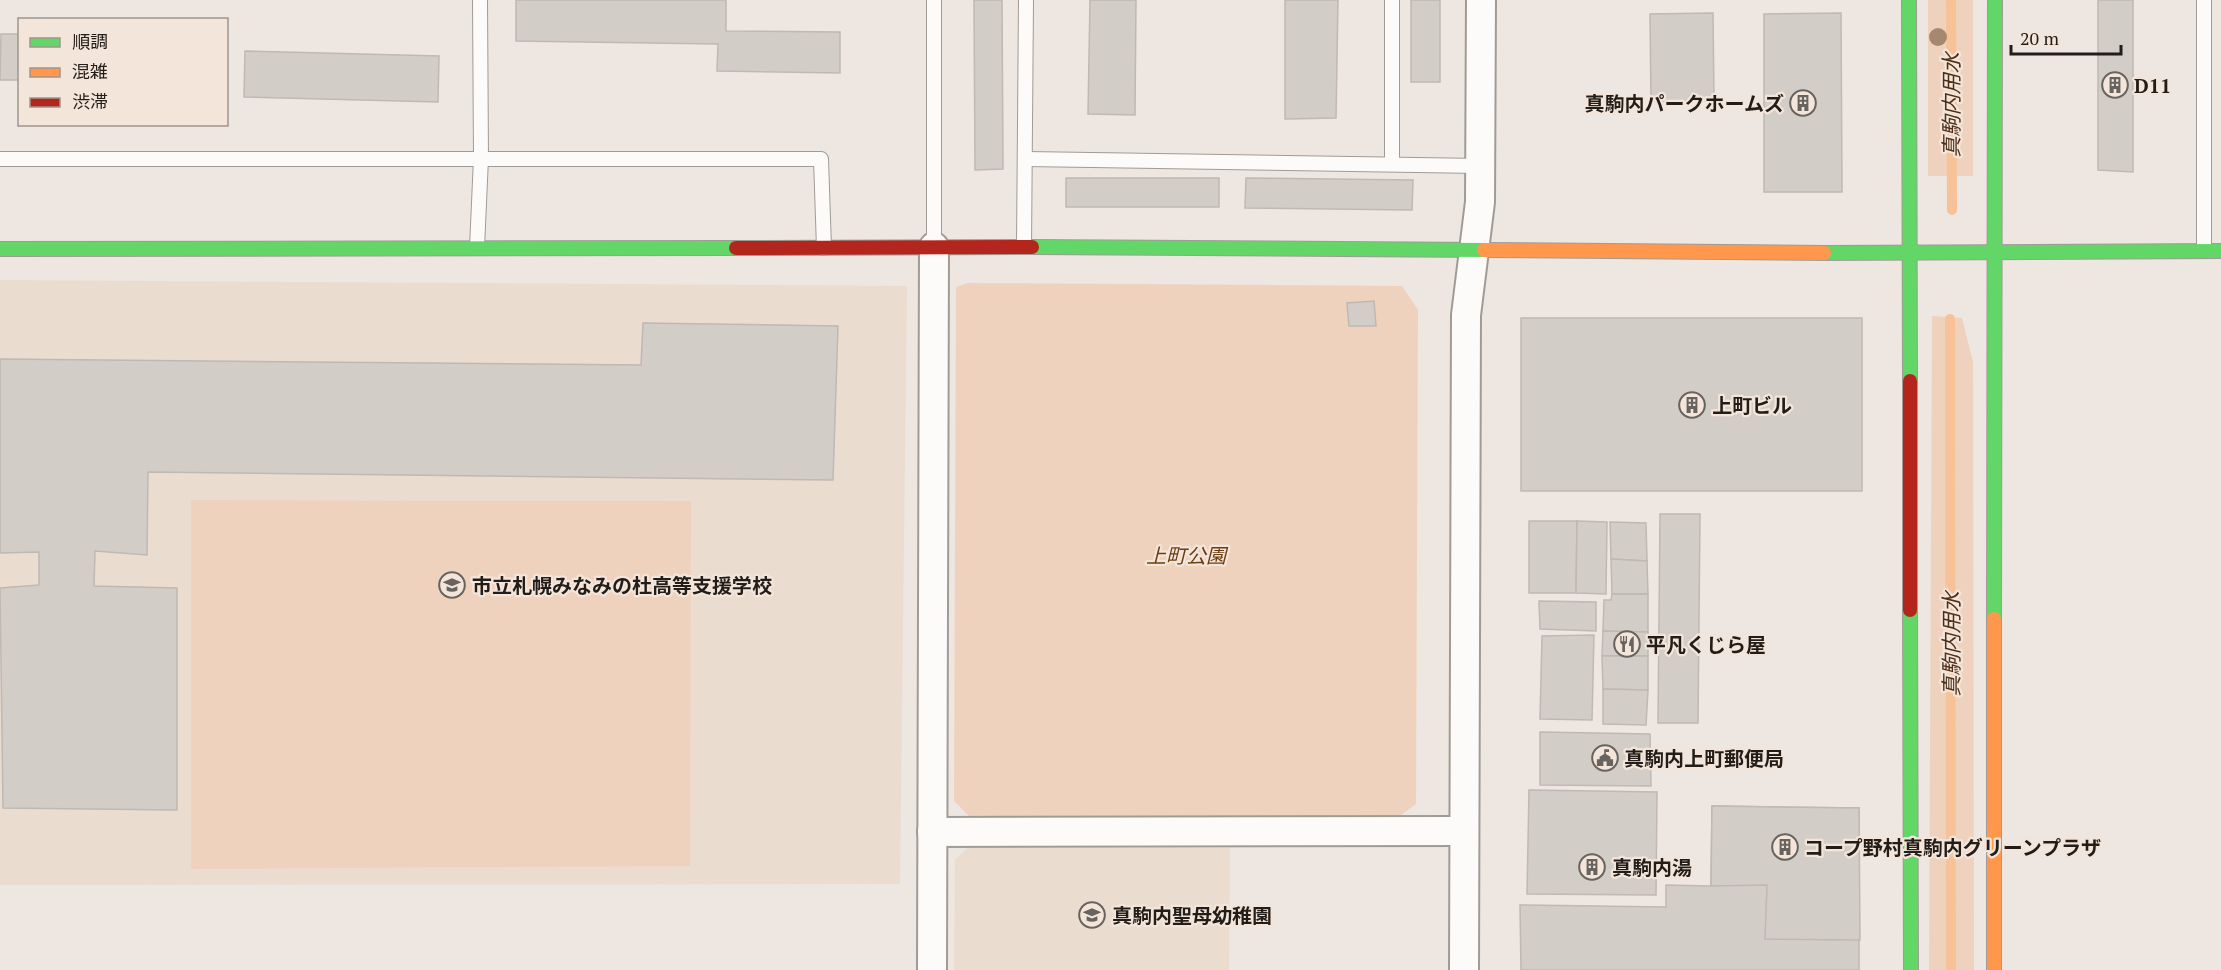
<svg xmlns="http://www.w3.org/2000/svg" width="2221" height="970" viewBox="0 0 2221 970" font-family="'PT Serif','Noto Sans JP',serif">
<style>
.built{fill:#ebdcd0}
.green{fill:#eed2bd}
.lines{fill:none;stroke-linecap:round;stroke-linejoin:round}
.stream{stroke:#f8c299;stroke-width:10}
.building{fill:#d3cdc8;stroke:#bfb8b3;stroke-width:1.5}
.lane-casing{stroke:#a19b96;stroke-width:16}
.street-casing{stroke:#a19b96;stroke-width:32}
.fast-casing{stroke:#a19b96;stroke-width:16}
.slow-casing{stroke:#a19b96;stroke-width:16}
.jam-casing{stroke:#a19b96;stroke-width:16}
.lane{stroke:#fcfbfa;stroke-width:14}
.street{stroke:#fcfbfa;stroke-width:28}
.fast{stroke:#63d668;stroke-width:14}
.slow{stroke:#ff974d;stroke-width:14}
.jam{stroke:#b3261e;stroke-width:14}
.tree{fill:#a6886e}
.labels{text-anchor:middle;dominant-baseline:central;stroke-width:4.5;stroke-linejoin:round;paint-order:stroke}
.poi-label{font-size:20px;font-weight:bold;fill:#221d19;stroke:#f4e5da;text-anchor:start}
.park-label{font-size:20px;font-style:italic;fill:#6b3c11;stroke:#f4e5da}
.water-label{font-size:21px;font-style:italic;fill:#4d2f17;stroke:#f4e5da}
</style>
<rect width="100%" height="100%" fill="#eee6e0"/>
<g class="built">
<path d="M0 280 907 286 900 884 0 885Z"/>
<path d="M968 847 1230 848 1229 970H954L955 860Z"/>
</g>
<g class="green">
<rect x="1928" y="0" width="45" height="176"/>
<path d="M968 283 1402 286 1418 310 1416 804 1400 816 970 817 954 801 956 287Z"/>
<path d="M1932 316 1962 318 1973 362 1974 970H1929Z"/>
<path d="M191 500 691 501 690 866 191 869Z"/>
</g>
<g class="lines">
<g class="stream">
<path d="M1951 0 1952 210"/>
<path d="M1950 319 1951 970"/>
</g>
</g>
<g class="building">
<path d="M516 0H726V31L840 32V73L717 71 718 44 516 41Z"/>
<path d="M974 0H1002L1003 169 975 170Z"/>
<path d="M1090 0H1136L1135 115 1088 114Z"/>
<path d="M1285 0H1338L1336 118 1285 119Z"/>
<rect x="1411" y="0" width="29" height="82"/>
<path d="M2098 0H2133V172L2098 170Z"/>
<path d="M1713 13 1714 101H1651L1650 14Z"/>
<path d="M1841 13 1842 192H1764V14Z"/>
<path d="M1 34H20V80H0Z"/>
<path d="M245 51 439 56 438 102 244 97Z"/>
<rect x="1066" y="178" width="153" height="29"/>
<path d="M1246 178 1413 180 1412 210 1245 208Z"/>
<path d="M1374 301 1376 326H1349L1347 303Z"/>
<rect x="1521" y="318" width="341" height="173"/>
<path d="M643 323 838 326 833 480 148 472 147 555 95 551 94 586 177 588V810L3 808 0 588 39 585V552L0 553V359L641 365Z"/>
<path d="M1660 514H1700L1698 723H1658Z"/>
<path d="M1529 521H1577L1576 593H1529Z"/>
<path d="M1577 521 1607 522 1606 594 1576 593Z"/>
<path d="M1610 522 1646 523 1647 561 1611 559Z"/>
<path d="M1611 559 1647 561 1648 594H1612Z"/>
<path d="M1612 594H1648V632L1603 631 1604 600H1611Z"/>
<path d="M1539 601 1596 602V631L1540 629Z"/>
<path d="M1603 631 1648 632V656H1602Z"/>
<path d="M1594 635 1592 720 1540 719 1542 636Z"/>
<path d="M1602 656H1648V690L1603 689Z"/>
<path d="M1603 689 1648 690 1646 725 1603 724Z"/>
<path d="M1540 732 1650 734 1651 786 1540 785Z"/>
<path d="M1529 790 1657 792 1656 895 1527 894Z"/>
<path d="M1712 806 1859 808V970H1521L1520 905 1666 907V885L1711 886Z"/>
<path d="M1712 806 1859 808 1860 940 1765 939 1767 885 1711 886Z"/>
</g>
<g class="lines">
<g class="lane-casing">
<g id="lane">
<path d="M934 0V247"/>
<path d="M1392 0V164"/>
<path d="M2204 0V251"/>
<path d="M0 159H821L824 248"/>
<path d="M1026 159 1481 166"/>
<path d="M1024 247 1026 0"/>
<path d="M477 248 481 158 480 0"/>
</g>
</g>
<g class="street-casing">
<g id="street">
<path d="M932 832 1463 831"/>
<path d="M932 970 934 247"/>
<path d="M1464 970 1466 315 1480 202 1481 0"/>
</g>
</g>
<g class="fast-casing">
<g id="fast">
<path d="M1909 0 1910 381"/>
<path d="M1032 247 1484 250"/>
<path d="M0 249 736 248"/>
<path d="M1824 253 2221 251"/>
<path d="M1910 610 1911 970"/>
<path d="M1994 619 1995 0"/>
</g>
</g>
<g class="slow-casing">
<g id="slow">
<path d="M1484 250 1824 253"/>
<path d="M1994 970V619"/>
</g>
</g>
<g class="jam-casing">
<g id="jam">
<path d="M736 248 1032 247"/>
<path d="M1910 381V610"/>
</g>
</g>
<use href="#lane" class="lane"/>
<use href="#street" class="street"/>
<use href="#fast" class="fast"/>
<use href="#slow" class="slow"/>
<use href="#jam" class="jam"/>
</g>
<circle class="tree" cx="1938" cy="37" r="9"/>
<defs>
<g id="building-ring" transform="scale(1.35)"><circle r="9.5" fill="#f4e5da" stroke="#69635f" stroke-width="1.5"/><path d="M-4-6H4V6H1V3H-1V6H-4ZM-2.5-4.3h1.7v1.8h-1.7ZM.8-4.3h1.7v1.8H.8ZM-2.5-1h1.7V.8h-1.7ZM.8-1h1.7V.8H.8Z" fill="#69635f"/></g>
<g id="school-ring" transform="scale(1.35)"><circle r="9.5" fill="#f4e5da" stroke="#69635f" stroke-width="1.5"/><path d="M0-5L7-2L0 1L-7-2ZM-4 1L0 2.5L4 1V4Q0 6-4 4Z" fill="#69635f"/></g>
<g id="restaurant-ring" transform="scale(1.35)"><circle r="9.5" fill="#f4e5da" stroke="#69635f" stroke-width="1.5"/><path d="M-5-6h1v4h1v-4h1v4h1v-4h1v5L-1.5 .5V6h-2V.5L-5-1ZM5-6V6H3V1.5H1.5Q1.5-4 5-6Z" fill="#69635f"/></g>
<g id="civic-ring" transform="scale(1.35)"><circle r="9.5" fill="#f4e5da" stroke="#69635f" stroke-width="1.5"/><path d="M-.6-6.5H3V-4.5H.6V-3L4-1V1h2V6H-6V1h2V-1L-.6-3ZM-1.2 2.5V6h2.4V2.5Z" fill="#69635f"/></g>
</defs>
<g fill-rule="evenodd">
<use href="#building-ring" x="2115" y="85"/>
<use href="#building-ring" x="1803" y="103"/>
<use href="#building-ring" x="1692" y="405"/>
<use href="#school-ring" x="452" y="585"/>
<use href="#restaurant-ring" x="1627" y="644"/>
<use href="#civic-ring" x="1605" y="758"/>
<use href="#building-ring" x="1785" y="847"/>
<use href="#building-ring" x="1592" y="867"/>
<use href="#school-ring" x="1092" y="915"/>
</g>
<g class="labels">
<g class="poi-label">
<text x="2134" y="85">D11</text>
<text x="1784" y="103" text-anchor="end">真駒内パークホームズ</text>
<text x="1712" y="405">上町ビル</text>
<text x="472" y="585">市立札幌みなみの杜高等支援学校</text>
<text x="1646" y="644">平凡くじら屋</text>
<text x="1624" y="758">真駒内上町郵便局</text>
<text x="1804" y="847">コープ野村真駒内グリーンプラザ</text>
<text x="1612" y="867">真駒内湯</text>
<text x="1112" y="915">真駒内聖母幼稚園</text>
</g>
<g class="park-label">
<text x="1186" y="555">上町公園</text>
</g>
<g class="water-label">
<text transform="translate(1951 105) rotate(-90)">真駒内用水</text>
<text transform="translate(1951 644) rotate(-90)">真駒内用水</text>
</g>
</g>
<rect x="18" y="18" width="210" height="108" fill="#f4e5da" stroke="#a0958d" stroke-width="1.5"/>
<rect x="30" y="38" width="30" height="9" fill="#63d668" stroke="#a0958d" stroke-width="1.5"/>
<text x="72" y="48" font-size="18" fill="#221d19">順調</text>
<rect x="30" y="68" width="30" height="9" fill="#ff974d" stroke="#a0958d" stroke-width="1.5"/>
<text x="72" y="78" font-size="18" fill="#221d19">混雑</text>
<rect x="30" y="98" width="30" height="9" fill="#b3261e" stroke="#a0958d" stroke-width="1.5"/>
<text x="72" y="108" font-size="18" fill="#221d19">渋滞</text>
<path d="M2011 45v9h110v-9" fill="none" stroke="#221d19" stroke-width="3"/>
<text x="2020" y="45" font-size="18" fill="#221d19" stroke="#f4e5da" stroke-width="4.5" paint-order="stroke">20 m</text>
</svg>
